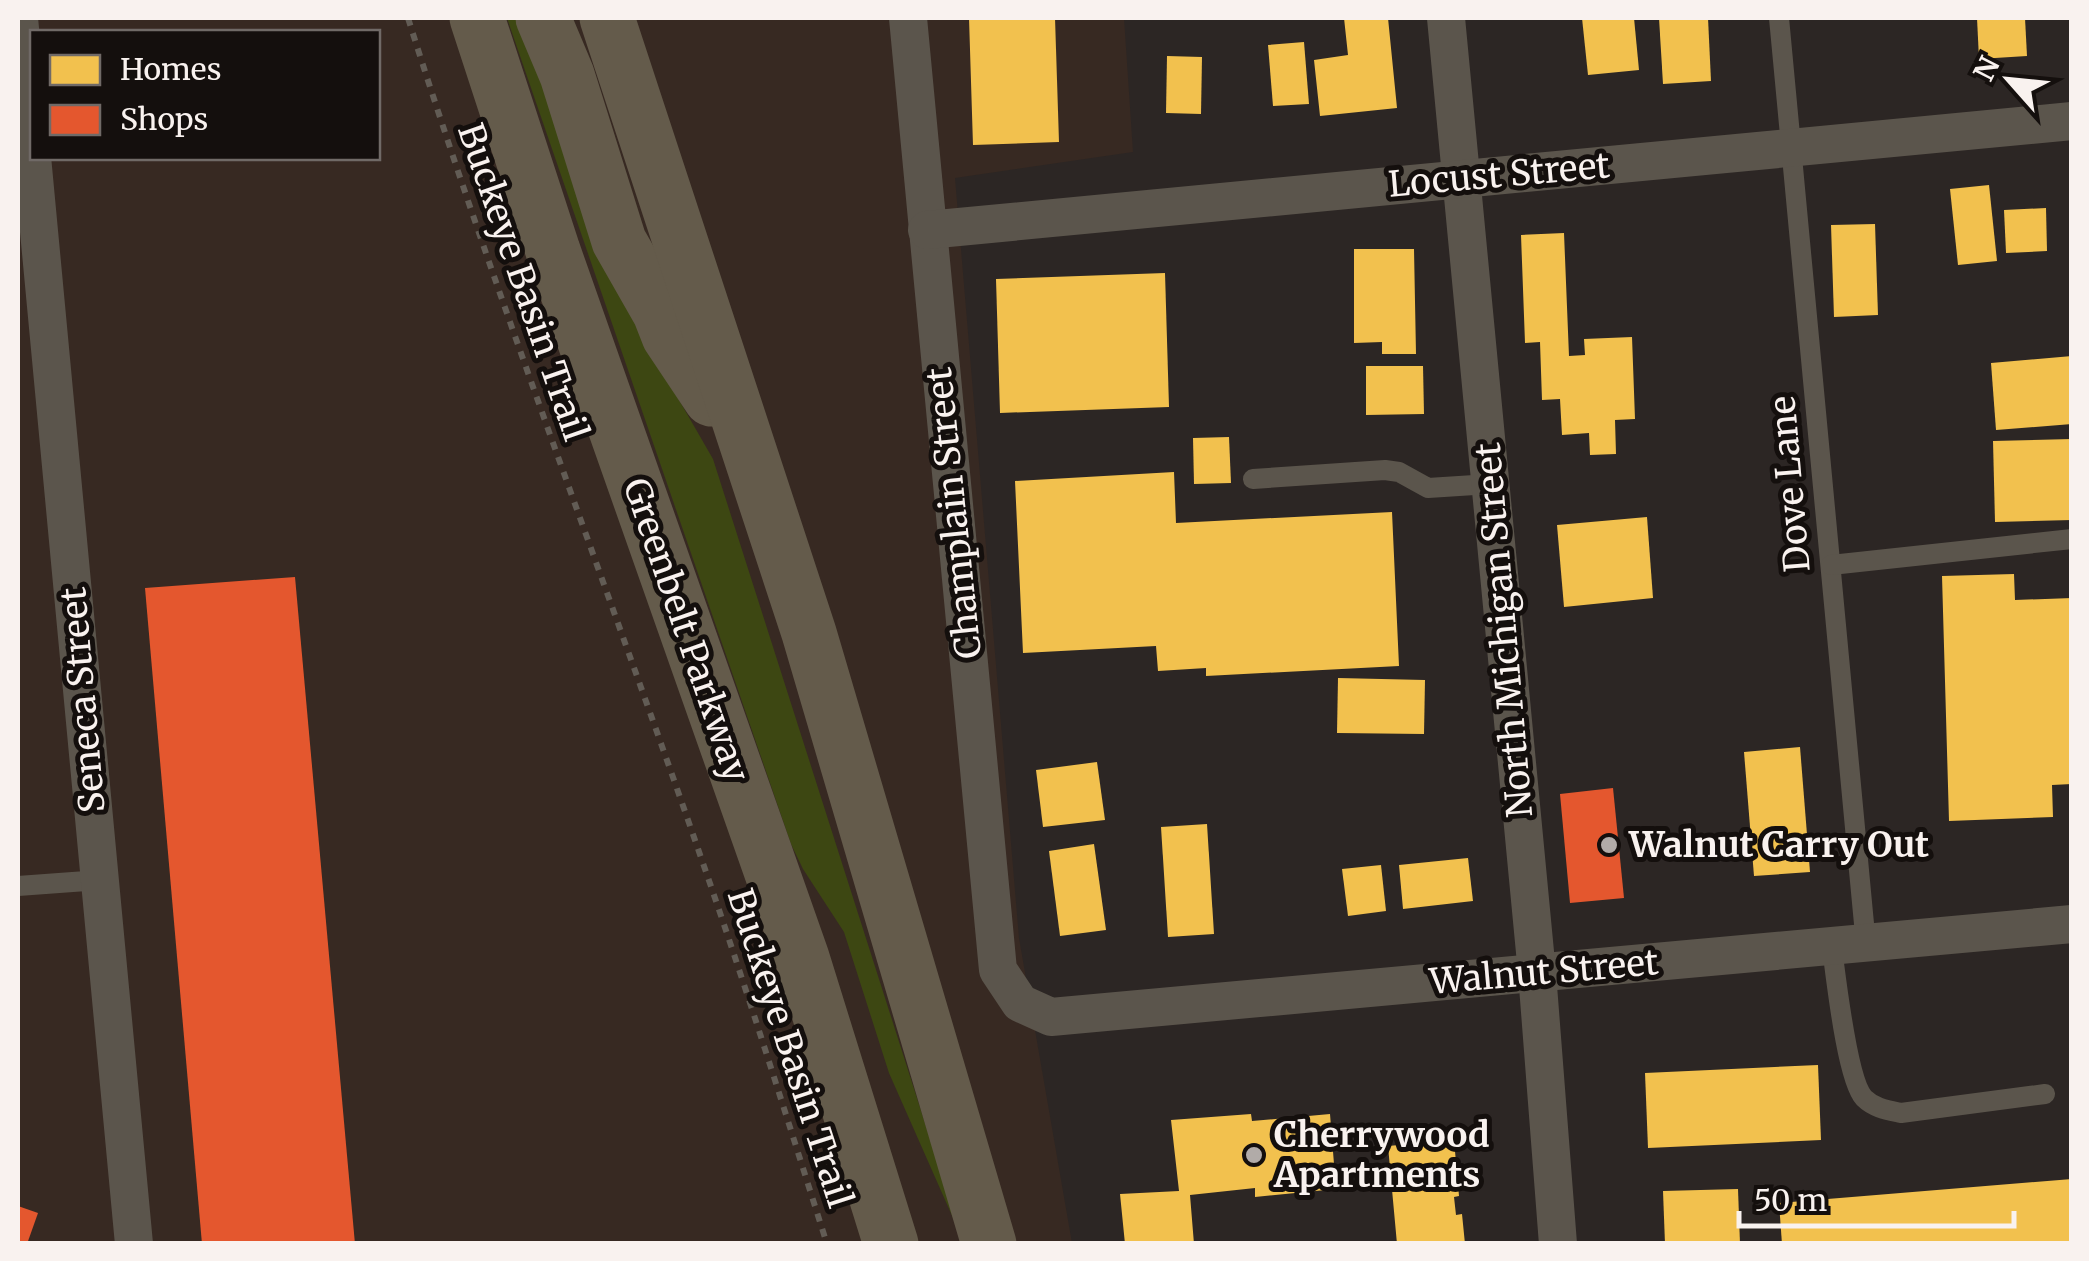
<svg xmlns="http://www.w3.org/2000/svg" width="2089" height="1261" viewBox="0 0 2089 1261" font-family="Merriweather,serif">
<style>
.built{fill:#372922;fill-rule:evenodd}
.green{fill:#3d4712}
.homes{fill:#f2c14e}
.shops{fill:#e4572e}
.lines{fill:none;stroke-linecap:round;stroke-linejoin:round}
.path{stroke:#625c55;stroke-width:6;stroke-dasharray:8 8;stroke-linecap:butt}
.service{stroke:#5b554c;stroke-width:20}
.minor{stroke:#5b554c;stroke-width:38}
.primary{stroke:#645b4b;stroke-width:55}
.poi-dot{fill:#b1aba8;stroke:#140f0d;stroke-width:4}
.labels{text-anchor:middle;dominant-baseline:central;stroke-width:10;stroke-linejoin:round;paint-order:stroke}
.street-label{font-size:35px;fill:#f9f2ef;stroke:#140f0d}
.poi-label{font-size:35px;font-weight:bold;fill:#f9f2ef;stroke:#140f0d;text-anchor:start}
</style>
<rect width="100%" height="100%" fill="#2c2624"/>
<path class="built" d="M18 18H1124L1133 152 955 178 1019 938 1072 1243H18ZM32 32H378V158H32Z"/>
<path class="green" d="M507 18H520L679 400 713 459 961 1236 889 1073 844 932 803 869 791 844Z"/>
<g class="homes">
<path d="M969 18H1055L1059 142 973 145Z"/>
<path d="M1344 18H1388L1397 108 1320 116 1314 60 1348 55Z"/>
<path d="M1582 18H1634L1639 70 1588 75Z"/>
<path d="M1659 18H1708L1711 81 1663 84Z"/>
<path d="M1977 18H2025L2027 56 1979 59Z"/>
<path d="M1304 42 1309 104 1273 106 1268 45Z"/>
<path d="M1167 56 1202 57 1201 114 1166 113Z"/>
<path d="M1989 185 1997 261 1958 265 1950 189Z"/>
<path d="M2046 208 2047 251 2006 253 2004 210Z"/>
<path d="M1875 224 1878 315 1834 317 1831 225Z"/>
<path d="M1564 233 1569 356 1585 355 1584 339 1632 337 1635 419 1615 420 1616 454 1590 455 1589 433 1562 435 1560 399 1542 400 1540 342 1525 343 1521 235Z"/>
<path d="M1354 249H1414L1416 354H1382V342L1354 343Z"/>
<path d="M1165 273 1169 407 1000 413 996 279Z"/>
<path d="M2072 356V424L1996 430 1991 363Z"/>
<path d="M1366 366H1423L1424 414 1366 415Z"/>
<path d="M1229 437 1231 483 1194 484 1193 438Z"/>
<path d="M2072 439V520L1995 522 1993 441Z"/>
<path d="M1174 472 1176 523 1392 512 1399 666 1206 676V668L1158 671 1156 646 1023 653 1015 481Z"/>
<path d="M1647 517 1653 598 1564 607 1557 525Z"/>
<path d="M2014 574 2015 600 2072 598V784L2052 785 2053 817 1949 821 1942 576Z"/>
<path d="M1338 678 1425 680 1424 734 1337 733Z"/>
<path d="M1800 747 1810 872 1754 876 1744 752Z"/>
<path d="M1097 762 1105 820 1043 827 1036 770Z"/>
<path d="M1207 824 1214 934 1168 937 1161 827Z"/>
<path d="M1094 844 1106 930 1060 936 1049 851Z"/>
<path d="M1468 858 1473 901 1403 909 1399 865Z"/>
<path d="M1381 865 1386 911 1348 916 1342 869Z"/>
<path d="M1818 1065 1821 1140 1648 1148 1645 1073Z"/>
<path d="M1251 1114 1252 1121 1330 1114 1336 1189 1255 1197V1188L1190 1195 1194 1244H1125L1120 1194 1179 1191 1171 1120Z"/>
<path d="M1454 1140 1459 1196 1454 1197 1456 1215 1462 1214 1465 1244H1397L1388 1146Z"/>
<path d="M2072 1179V1244H1782L1779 1203Z"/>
<path d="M1738 1189 1740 1244H1665L1663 1191Z"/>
</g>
<g class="shops">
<path d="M295 577 355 1244H202L145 588Z"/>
<path d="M1613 788 1624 898 1570 903 1560 794Z"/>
<path d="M18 1206 38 1213 27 1244H18Z"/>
</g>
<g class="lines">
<path class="path" d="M408 18C498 304 607 585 705 869 748 993 787 1118 827 1244"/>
<g class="service">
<path d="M1779 18 1866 945"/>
<path d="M1253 479 1385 470 1399 472 1428 488 1490 484"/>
<path d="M1831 565 2072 539"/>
<path d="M18 886 100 880"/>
<path d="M1832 948C1836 977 1847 1080 1864 1098 1874 1108 1887 1110 1901 1113L2045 1094"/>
</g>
<g class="minor">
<path d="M19 18 134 1244"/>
<path d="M908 18 998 970 1020 1003 1051 1017 2072 924"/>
<path d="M1446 18 1537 973 1558 1244"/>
<path d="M927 230 2072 121"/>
</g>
<g class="primary">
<path d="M477 18 553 251 802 958 891 1244"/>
<path d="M543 18 567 75 619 241 660 313 669 336 711 399"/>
<path d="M607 18 809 633 989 1244"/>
</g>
</g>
<g class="poi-dot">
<circle cx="1609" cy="845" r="10"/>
<circle cx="1254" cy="1155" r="10"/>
</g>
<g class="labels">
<g class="street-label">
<text transform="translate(1499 175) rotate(-5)">Locust Street</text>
<text transform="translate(523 282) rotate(71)">Buckeye Basin Trail</text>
<text transform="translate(1790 484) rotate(-95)">Dove Lane</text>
<text transform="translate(954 513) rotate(-96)">Champlain Street</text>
<text transform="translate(686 630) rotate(71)">Greenbelt Parkway</text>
<text transform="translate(1504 630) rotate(-95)">North Michigan Street</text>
<text transform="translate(83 700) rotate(-95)">Seneca Street</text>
<text transform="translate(1544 972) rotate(-5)">Walnut Street</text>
<text transform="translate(790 1048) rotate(72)">Buckeye Basin Trail</text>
</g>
<g class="poi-label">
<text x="1629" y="845">Walnut Carry Out</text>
<text x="1274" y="1135">Cherrywood<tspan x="1274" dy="40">Apartments</tspan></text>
</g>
</g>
<rect width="2089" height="1261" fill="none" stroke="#f9f2ef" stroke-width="40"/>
<rect x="30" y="30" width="350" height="130" fill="#140f0d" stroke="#706a67" stroke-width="2.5"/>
<rect x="50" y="55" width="50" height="30" fill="#f2c14e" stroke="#706a67" stroke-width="2.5"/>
<text x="120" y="80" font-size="30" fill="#f9f2ef">Homes</text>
<rect x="50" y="105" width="50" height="30" fill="#e4572e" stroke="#706a67" stroke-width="2.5"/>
<text x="120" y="130" font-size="30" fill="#f9f2ef">Shops</text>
<g transform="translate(2009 80) rotate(297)" stroke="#140f0d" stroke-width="8" paint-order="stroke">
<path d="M0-8L18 38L0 25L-18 38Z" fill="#f9f2ef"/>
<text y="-15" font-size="28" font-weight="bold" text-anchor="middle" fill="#f9f2ef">N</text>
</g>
<path d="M1739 1211v15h275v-15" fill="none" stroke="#f9f2ef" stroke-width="5"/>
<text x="1754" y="1211" font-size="30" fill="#f9f2ef" stroke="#140f0d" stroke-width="8" paint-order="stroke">50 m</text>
</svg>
